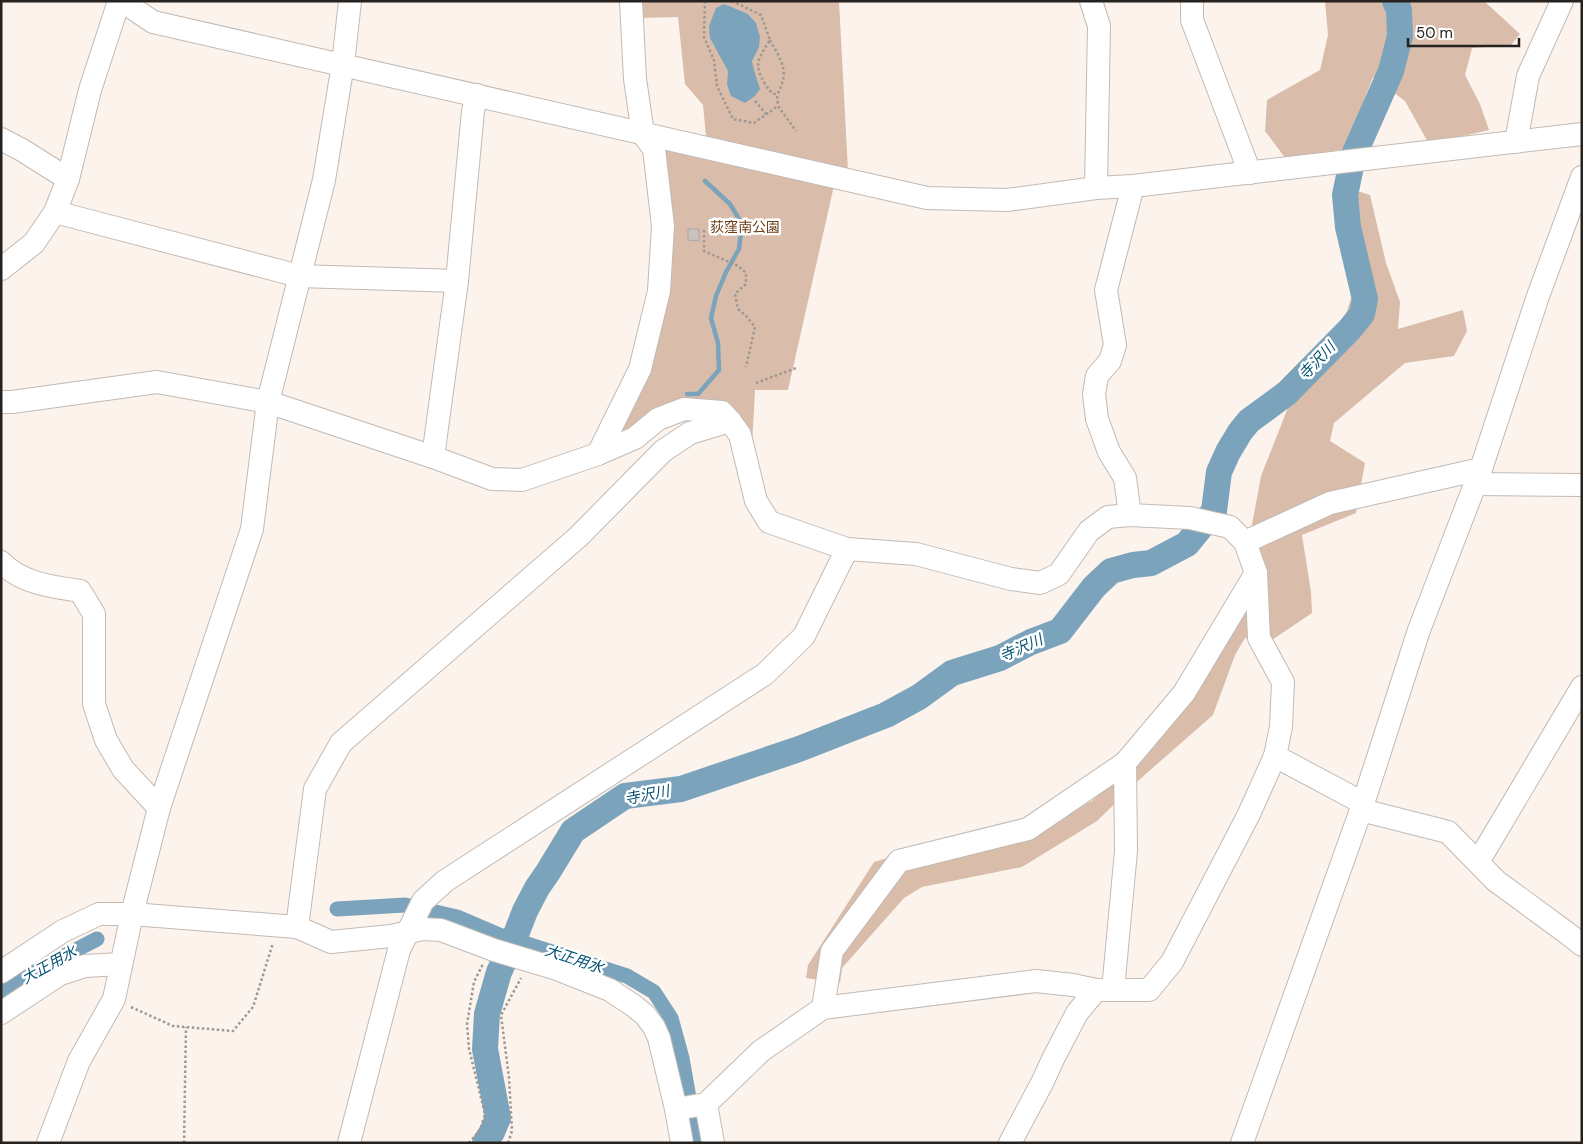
<svg xmlns="http://www.w3.org/2000/svg" width="1583" height="1144" viewBox="0 0 1583 1144" font-family="'DM Sans','Noto Sans JP',sans-serif">
<style>
.green{fill:#d9bdaa}
.water{fill:#7ba4bc}
.lines{fill:none;stroke-linecap:round;stroke-linejoin:round}
.stream{stroke:#7ba4bc;stroke-width:4.5}
.canal{stroke:#7ba4bc;stroke-width:15}
.river{stroke:#7ba4bc;stroke-width:26}
.building{fill:#cbc1bd;stroke:#ada39f}
.minor-casing{stroke:#c2bab4;stroke-width:24}
.path{stroke:#9e9793;stroke-width:2.5;stroke-dasharray:2.5 2.5;stroke-linecap:butt}
.minor{stroke:#fff;stroke-width:22}
.labels{text-anchor:middle;dominant-baseline:central;stroke-width:5;stroke-linejoin:round;paint-order:stroke}
.park-label{font-size:14px;fill:#6d3d13;stroke:#fff}
.water-label{font-size:15px;font-style:italic;fill:#025273;stroke:#fff}
</style>
<rect width="100%" height="100%" fill="#fcf3ed"/>
<g class="green">
<path d="M636 1H839L848 171 835 170 833 190 788 390H755L751 463 726 408 613 441 646 368 657 146 708 157 703 105 685 84 678 17 638 18Z"/>
<path d="M1325 1H1484L1520 34 1511 45 1472 48 1465 75 1480 104 1489 130 1429 144 1405 101 1373 77 1345 149 1286 159 1265 131 1267 100 1320 70 1328 35Z"/>
<path d="M1354 190 1370 195 1386 263 1400 302 1398 329 1463 310 1467 331 1454 356 1405 363 1334 423 1330 441 1365 463 1356 513 1302 535 1311 592 1312 613 1269 642 1245 638 1235 655 1213 715 1139 780 1097 821 1022 867 922 887 904 898 842 968 840 983 806 978 808 965 874 862 968 834 1015 841 1092 801 1195 695 1243 573 1261 476 1291 400 1341 330 1355 286 1344 234Z"/>
</g>
<path class="water" d="M724 4 748 14 756 23 760 37 759 47 752 61 754 70 760 89 755 96 745 103 731 96 727 84 728 71 710 38 709 26 716 8Z"/>
<g class="lines">
<path class="stream" d="M687 394H698L719 370 718 343 711 318 716 296 726 272 739 249 742 224 730 204 705 181"/>
<g class="canal">
<path d="M337 909 405 905 457 917 499 935 627 976 654 992 671 1018 682 1058 697 1143"/>
<path d="M1 991 20 979 97 939"/>
</g>
<path class="river" d="M485 1143 492 1132 498 1118 485 1049 487 1014 499 972 513 942 525 911 537 888 548 872 573 831 625 796 681 789 799 749 886 715 919 697 952 673 1000 658 1031 642 1060 631 1094 587 1111 571 1133 565 1151 563 1187 544 1214 511 1219 472 1228 452 1240 432 1249 421 1287 393 1350 329 1362 314 1365 299 1348 227 1345 195 1353 157 1391 71 1400 36 1399 10 1395 1"/>
</g>
<path class="building" d="M688 229H699V241L688 240Z"/>
<g class="lines">
<g class="minor-casing">
<g id="minor">
<path d="M119 1 90 90 68 179 55 212 299 276 457 281"/>
<path d="M122 1 153 22 927 198 1007 200 1096 188 1133 186 1582 134"/>
<path d="M1091 1 1099 26 1096 188"/>
<path d="M1192 1V20L1250 173"/>
<path d="M1 139 22 150 68 179"/>
<path d="M1516 142 1528 76 1562 1"/>
<path d="M1 269 34 243 55 212"/>
<path d="M1 402H12L157 382 268 402 433 457 492 479 522 480 598 454 635 438 658 419 684 409 722 412 730 421 740 435 756 501 769 522 847 549 916 554 1011 579 1040 583 1059 574 1089 531 1108 517 1130 515 1190 518 1230 527 1245 542 1256 573 1259 638 1283 682 1281 727 1275 756 1249 814 1172 962 1149 990H1096L1073 985 1036 981 823 1008 761 1051 706 1104 676 1109"/>
<path d="M598 454 640 369 659 291 663 226 654 149 643 134 635 79 631 1"/>
<path d="M433 457 457 281 473 111 477 95"/>
<path d="M1475 484 1582 485"/>
<path d="M1130 515 1125 478 1109 452 1097 419 1094 394 1097 376 1110 361 1115 345 1106 290 1133 186"/>
<path d="M1245 542 1330 503 1481 469"/>
<path d="M1 562C21 583 52 587 80 591L94 614V704L106 740 123 769 159 808"/>
<path d="M1275 756 1363 803"/>
<path d="M1361 810 1448 832 1496 881 1567 933 1582 945"/>
<path d="M1478 862 1582 687"/>
<path d="M297 927 315 789 341 743 578 537 663 451 690 433 730 421"/>
<path d="M1 972 63 931 99 914H132L297 927 331 942 391 936 423 929 441 930 494 950 557 969 610 990 634 1006 645 1015 654 1027 659 1038 676 1109 682 1143"/>
<path d="M1113 990 1126 851 1125 763"/>
<path d="M823 1008 832 951 899 861 1028 829 1125 763 1184 693 1256 573"/>
<path d="M1 1013 60 974 85 966 121 964"/>
<path d="M706 1104 713 1143"/>
<path d="M48 1143 79 1061 114 999 132 914 159 808 252 529 268 402 324 180 343 64 350 1"/>
<path d="M349 1143 399 950 423 901 445 881 765 674 804 636 847 549"/>
<path d="M1010 1143 1043 1081 1053 1059 1077 1013 1096 990"/>
<path d="M1242 1143 1361 810 1419 630 1481 469 1538 296 1582 177"/>
</g>
</g>
<g class="path">
<path d="M705 1 704 37 714 60 717 86 733 119 754 123 778 106 796 131"/>
<path d="M732 1 761 15 770 40C758 60 753 63 765 84 769 90 770 92 777 95L778 106"/>
<path d="M770 40C782 62 790 71 777 95"/>
<path d="M755 101 766 114"/>
<path d="M704 230V251L738 266 746 273V284L735 294 738 309 747 317 755 327 746 367"/>
<path d="M756 383 796 368"/>
<path d="M131 1007 173 1026 233 1031 253 1007 273 943"/>
<path d="M184 1143 186 1027"/>
<path d="M469 1143 480 1130 485 1114 469 1049 467 1024 474 982 483 964"/>
<path d="M508 1143 512 1131 509 1078 501 1015 521 978"/>
</g>
<use href="#minor" class="minor"/>
</g>
<g class="labels">
<g class="park-label">
<text x="745" y="227">荻窪南公園</text>
</g>
<g class="water-label">
<text transform="translate(1317 361) rotate(-47)">寺沢川</text>
<text transform="translate(1021 648) rotate(-24)">寺沢川</text>
<text transform="translate(647 795) rotate(-11)">寺沢川</text>
<text transform="translate(574 959) rotate(18)">大正用水</text>
<text transform="translate(49 965) rotate(-29)">大正用水</text>
</g>
</g>
<rect width="1583" height="1144" fill="none" stroke="#25221f" stroke-width="5"/>
<path d="M1408 38v8h111v-8" fill="none" stroke="#25221f" stroke-width="2.5"/>
<text x="1416" y="38" font-size="15" fill="#25221f" stroke="#ffffff" stroke-width="4" paint-order="stroke">50 m</text>
</svg>
